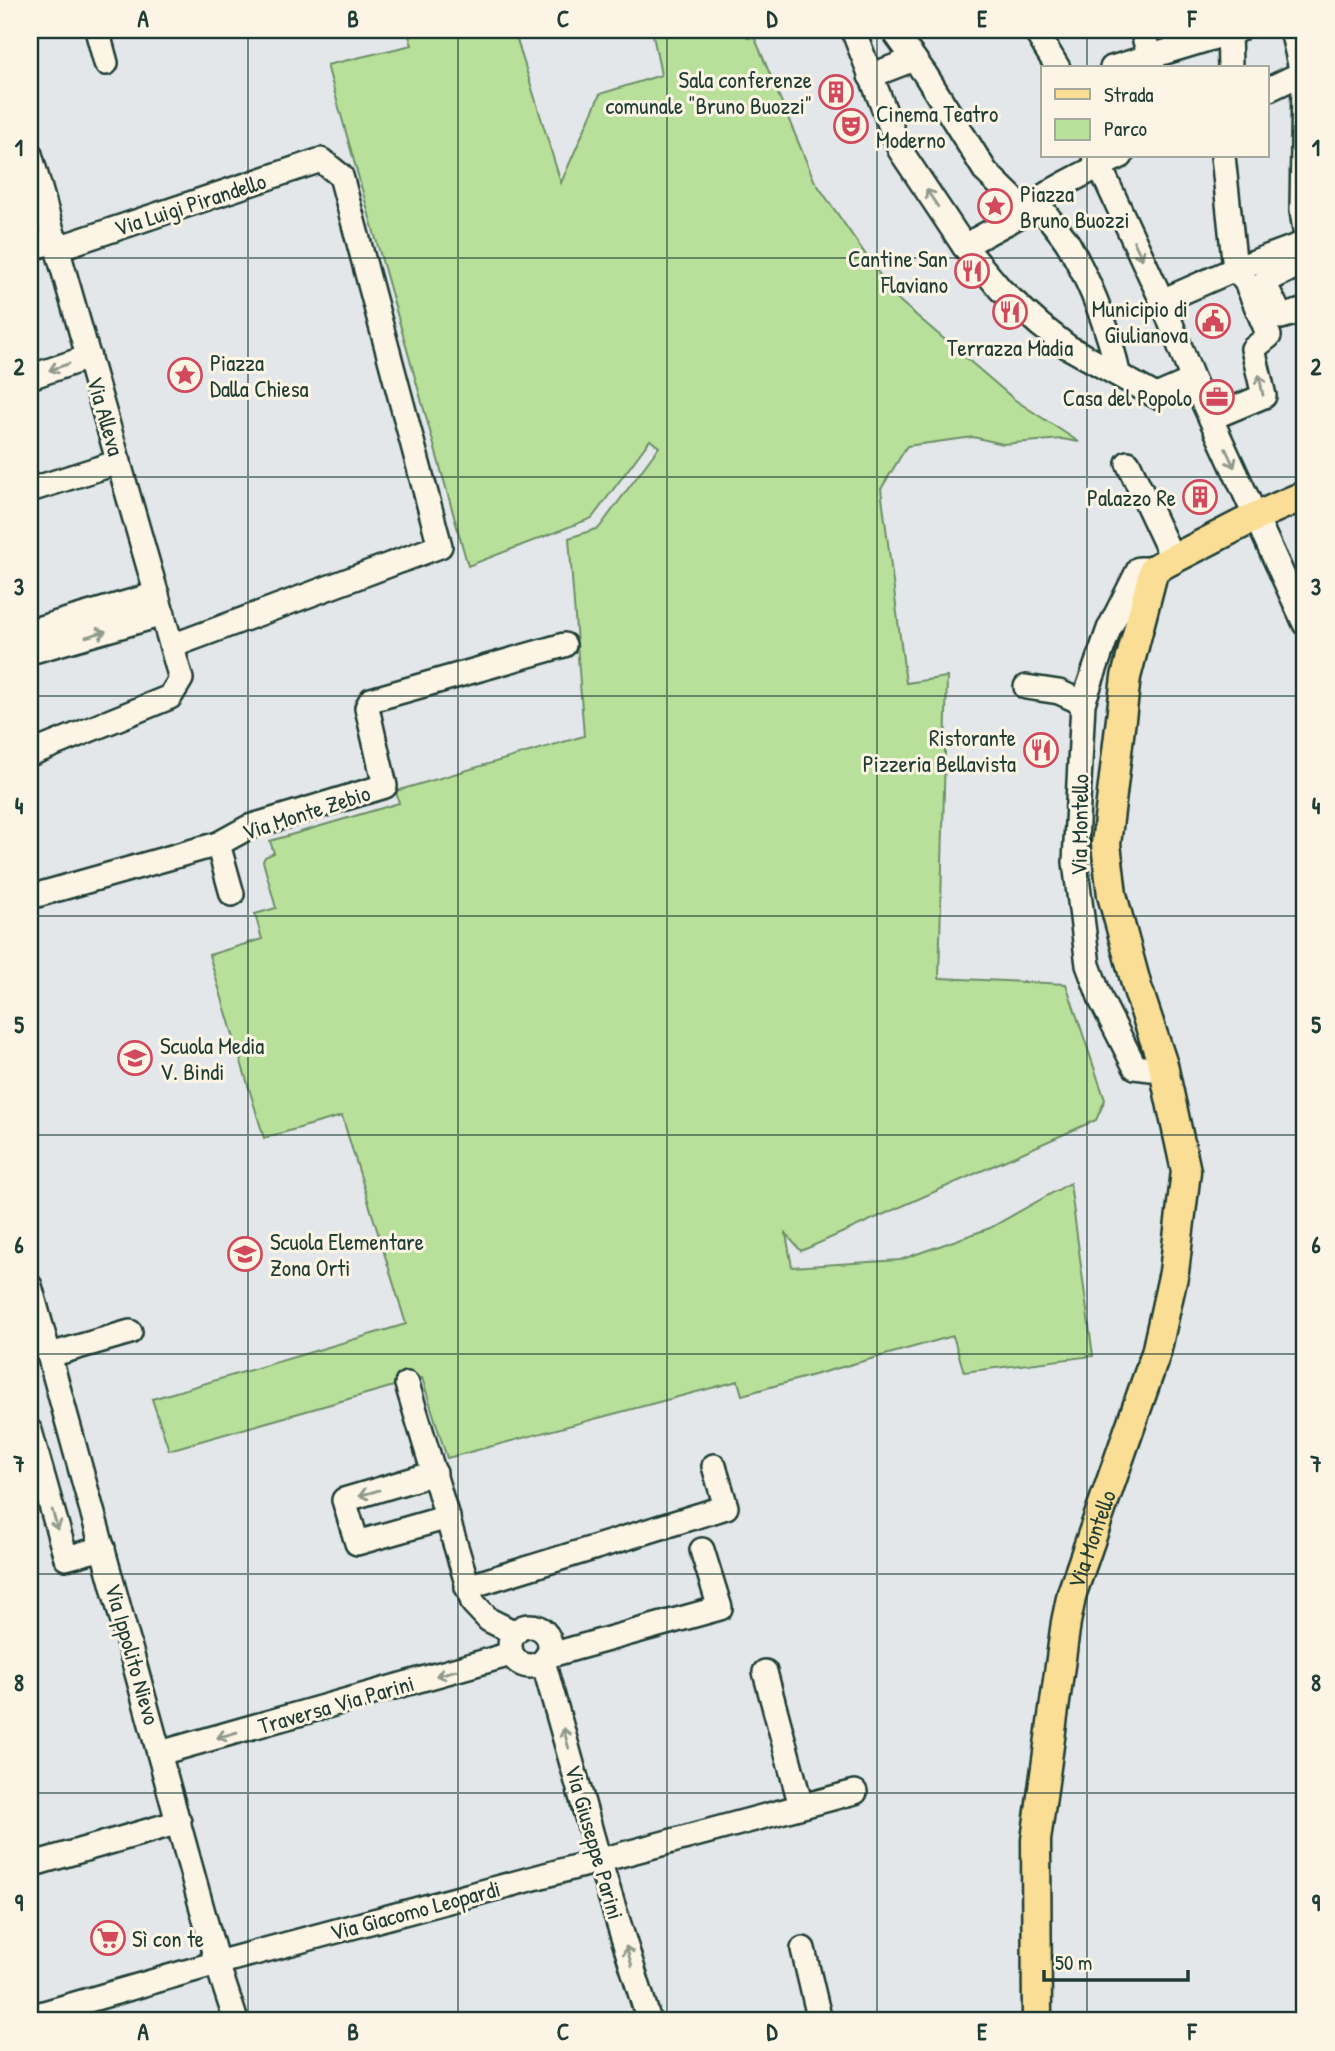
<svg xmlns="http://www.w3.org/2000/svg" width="1335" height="2051" viewBox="0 0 1335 2051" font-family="'Patrick Hand',sans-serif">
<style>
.green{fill:#b9e09b;stroke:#6c8e68;stroke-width:2}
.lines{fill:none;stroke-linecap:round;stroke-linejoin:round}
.minor-casing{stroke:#1f3d34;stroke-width:28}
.major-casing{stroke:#1f3d34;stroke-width:33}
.minor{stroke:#fcf5e5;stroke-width:23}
.major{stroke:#fbde96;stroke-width:28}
.oneway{stroke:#8e998c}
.grid{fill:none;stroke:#1f3d34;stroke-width:2;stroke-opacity:0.55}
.labels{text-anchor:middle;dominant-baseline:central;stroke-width:6;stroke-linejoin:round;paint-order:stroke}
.poi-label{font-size:23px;fill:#1f3d34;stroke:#fcf5e5;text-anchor:end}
.street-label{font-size:23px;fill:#1f3d34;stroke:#fcf5e5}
.neatline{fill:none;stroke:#1f3d34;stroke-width:2.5}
.grid-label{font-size:23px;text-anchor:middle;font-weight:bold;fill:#1f3d34}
</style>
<rect width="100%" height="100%" fill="#e3e7e9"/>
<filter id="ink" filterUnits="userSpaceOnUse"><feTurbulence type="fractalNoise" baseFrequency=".0143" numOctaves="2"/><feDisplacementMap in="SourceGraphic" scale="14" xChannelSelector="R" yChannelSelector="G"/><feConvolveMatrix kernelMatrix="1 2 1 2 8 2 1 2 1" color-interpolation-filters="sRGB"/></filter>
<g filter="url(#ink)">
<path class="green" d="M407 30H514L561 183 600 94 661 75 652 30H744L748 38 754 36 814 180 895 297 1015 400 1079 442 1062 439 1003 444 973 437 907 446 881 489 906 683 947 677 939 978 1066 984 1105 1100 1096 1120 801 1251 786 1234 792 1267 900 1260 990 1228 1070 1183 1093 1356 964 1372 953 1336 742 1395 738 1381 447 1458 422 1378 169 1450 152 1399 406 1324 342 1116 264 1138 209 955 262 939 255 914 276 908 263 861 265 857 274 853 270 841 399 803 396 791 584 736 569 538 599 528 659 447 650 440 592 518 468 566 327 65 412 45Z"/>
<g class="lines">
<g class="minor-casing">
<g id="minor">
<path d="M97 30 106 63"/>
<path d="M853 30 900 150 964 246 1001 290 1040 325 1068 347 1156 396 1193 380"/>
<path d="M893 30 925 74 986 172 1024 209"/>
<path d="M1035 30 1058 68"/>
<path d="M1142 30 1153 68"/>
<path d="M1229 30 1230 68"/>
<path d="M1292 30 1304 82 1302 211 1305 230"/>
<path d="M1112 68 1238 30"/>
<path d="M870 76 914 59"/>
<path d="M1267 90 1305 72"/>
<path d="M30 154 181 679 170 697 30 754"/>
<path d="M1095 156 1162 301 1193 380 1305 624"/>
<path d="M1037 201C1046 217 1060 230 1069 245 1091 285 1109 329 1118 373"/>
<path d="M964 246 1021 215C1027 200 1103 164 1121 156"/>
<path d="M58 248 321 160 341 176 440 546 172 646"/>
<path d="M30 249 56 240"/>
<path d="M1305 262 1264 282 1281 317 1305 310"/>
<path d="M1162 301 1235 269 1305 243"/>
<path d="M30 377 89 357"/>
<path d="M1211 418 1264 396 1253 349 1269 336 1246 282 1235 269 1223 156"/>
<path d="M1128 463 1172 557"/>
<path d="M30 490 119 462"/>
<path d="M1154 569H1139L1109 629 1083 703 1075 862 1088 965 1101 1000 1135 1067 1151 1069 1163 1065"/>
<path d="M30 631 157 594"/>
<path d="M30 652 163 614"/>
<path d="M1026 687 1059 692 1083 703"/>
<path d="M218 844 232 894"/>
<path d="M30 897 218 844 249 827 385 786 367 708 371 700 564 645"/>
<path d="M30 1286 217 1963 236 2021"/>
<path d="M50 1355 130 1332"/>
<path d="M407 1384 473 1603 489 1620 515 1633"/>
<path d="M30 1431 66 1558 103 1548"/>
<path d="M435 1473 344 1500 357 1543 448 1517"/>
<path d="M467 1587 726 1507 714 1466"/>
<circle cx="530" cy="1646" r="20"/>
<path d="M547 1656 720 1608 702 1550"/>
<path d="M543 1661 599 1860 649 2021"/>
<path d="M765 1672 801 1806"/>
<path d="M160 1753 511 1654"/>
<path d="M30 1865 179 1822"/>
<path d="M803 1949 820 2021"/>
<path d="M30 2017 217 1963 855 1792"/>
</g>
</g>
<g class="major-casing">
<g id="major">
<path id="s1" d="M1037 2021 1036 1840 1066 1622 1072 1593 1156 1353 1174 1272 1186 1171 1163 1065 1137 987 1112 895 1106 844 1126 677 1154 569 1257 516 1305 495"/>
</g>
</g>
<use href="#minor" class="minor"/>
<use href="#major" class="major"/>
</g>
<defs><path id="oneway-shaft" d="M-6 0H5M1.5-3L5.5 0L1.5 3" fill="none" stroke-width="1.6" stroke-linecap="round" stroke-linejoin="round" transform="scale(1.75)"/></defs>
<g class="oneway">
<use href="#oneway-shaft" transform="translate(932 198) rotate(-124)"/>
<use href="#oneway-shaft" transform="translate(1138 250) rotate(65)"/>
<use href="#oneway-shaft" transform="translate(59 367) rotate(161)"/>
<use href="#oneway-shaft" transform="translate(1261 385) rotate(-101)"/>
<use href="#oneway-shaft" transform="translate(1230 458) rotate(65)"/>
<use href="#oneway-shaft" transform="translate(96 634) rotate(-16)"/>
<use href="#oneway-shaft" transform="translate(369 1493) rotate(164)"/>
<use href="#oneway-shaft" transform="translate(55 1520) rotate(74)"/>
<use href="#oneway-shaft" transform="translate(446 1673) rotate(164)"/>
<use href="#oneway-shaft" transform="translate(227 1735) rotate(164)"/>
<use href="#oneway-shaft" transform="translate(566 1738) rotate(-105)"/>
<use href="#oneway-shaft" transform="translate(629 1956) rotate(-107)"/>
</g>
</g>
<path class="grid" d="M248 30V2021M458 30V2021M667 30V2021M877 30V2021M1087 30V68M1087 156V2021M30 258H1305M30 477H1305M30 696H1305M30 916H1305M30 1135H1305M30 1354H1305M30 1574H1305M30 1793H1305"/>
<defs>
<g id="building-ring" transform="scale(1.75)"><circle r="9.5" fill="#fcf5e5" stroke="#d1495b" stroke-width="1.5"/><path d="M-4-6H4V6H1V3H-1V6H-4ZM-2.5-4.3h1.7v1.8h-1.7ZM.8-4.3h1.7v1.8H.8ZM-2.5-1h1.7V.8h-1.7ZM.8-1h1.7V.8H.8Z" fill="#d1495b"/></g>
<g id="theatre-ring" transform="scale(1.75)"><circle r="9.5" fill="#fcf5e5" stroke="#d1495b" stroke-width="1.5"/><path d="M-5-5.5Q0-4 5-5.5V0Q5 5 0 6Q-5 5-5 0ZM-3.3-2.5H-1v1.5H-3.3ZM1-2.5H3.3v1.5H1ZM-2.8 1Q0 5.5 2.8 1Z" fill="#d1495b"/></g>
<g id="sight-ring" transform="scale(1.75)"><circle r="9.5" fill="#fcf5e5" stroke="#d1495b" stroke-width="1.5"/><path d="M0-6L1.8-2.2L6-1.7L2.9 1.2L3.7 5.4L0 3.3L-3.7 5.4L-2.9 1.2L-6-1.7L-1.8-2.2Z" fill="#d1495b"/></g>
<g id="restaurant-ring" transform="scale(1.75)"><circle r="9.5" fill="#fcf5e5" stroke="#d1495b" stroke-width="1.5"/><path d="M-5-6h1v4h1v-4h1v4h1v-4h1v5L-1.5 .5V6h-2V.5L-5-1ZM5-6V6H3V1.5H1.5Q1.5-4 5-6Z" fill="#d1495b"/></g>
<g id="civic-ring" transform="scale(1.75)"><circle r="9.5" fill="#fcf5e5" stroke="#d1495b" stroke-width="1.5"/><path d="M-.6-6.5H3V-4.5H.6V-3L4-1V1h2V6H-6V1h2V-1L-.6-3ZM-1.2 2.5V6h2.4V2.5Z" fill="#d1495b"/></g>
<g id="office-ring" transform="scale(1.75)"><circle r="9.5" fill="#fcf5e5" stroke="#d1495b" stroke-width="1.5"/><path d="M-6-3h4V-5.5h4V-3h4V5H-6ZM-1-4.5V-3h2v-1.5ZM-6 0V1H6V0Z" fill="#d1495b"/></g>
<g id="school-ring" transform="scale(1.75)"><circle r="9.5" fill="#fcf5e5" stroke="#d1495b" stroke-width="1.5"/><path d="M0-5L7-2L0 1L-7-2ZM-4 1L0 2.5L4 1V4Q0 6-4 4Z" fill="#d1495b"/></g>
<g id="supermarket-ring" transform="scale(1.75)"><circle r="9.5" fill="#fcf5e5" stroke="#d1495b" stroke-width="1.5"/><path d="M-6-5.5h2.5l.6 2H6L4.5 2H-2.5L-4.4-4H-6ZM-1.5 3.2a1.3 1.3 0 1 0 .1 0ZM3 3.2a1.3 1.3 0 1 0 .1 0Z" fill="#d1495b"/></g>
</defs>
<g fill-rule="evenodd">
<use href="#building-ring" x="836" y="92"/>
<use href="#theatre-ring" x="851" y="126"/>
<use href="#sight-ring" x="995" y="206"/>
<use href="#restaurant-ring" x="972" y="271"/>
<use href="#restaurant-ring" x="1010" y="312"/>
<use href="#civic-ring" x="1213" y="321"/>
<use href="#sight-ring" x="185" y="375"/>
<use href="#office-ring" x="1217" y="397"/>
<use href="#building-ring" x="1200" y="497"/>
<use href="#restaurant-ring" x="1041" y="750"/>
<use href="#school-ring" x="135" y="1058"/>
<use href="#school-ring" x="245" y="1254"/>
<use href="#supermarket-ring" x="108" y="1938"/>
</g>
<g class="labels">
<g class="poi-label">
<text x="812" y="79">Sala conferenze<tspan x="812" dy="26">comunale "Bruno Buozzi"</tspan></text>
<text x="876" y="113" text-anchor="start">Cinema Teatro<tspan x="876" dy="26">Moderno</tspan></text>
<text x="1020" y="193" text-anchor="start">Piazza<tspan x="1020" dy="26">Bruno Buozzi</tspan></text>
<text x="948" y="258">Cantine San<tspan x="948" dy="26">Flaviano</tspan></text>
<text x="1188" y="308">Municipio di<tspan x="1188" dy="26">Giulianova</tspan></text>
<text x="1010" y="347" text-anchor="middle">Terrazza Madia</text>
<text x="210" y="362" text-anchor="start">Piazza<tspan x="210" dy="26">Dalla Chiesa</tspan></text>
<text x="1192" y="397">Casa del Popolo</text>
<text x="1176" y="497">Palazzo Re</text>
<text x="1016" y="737">Ristorante<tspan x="1016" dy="26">Pizzeria Bellavista</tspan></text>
<text x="160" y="1045" text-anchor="start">Scuola Media<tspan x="160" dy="26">V. Bindi</tspan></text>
<text x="270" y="1241" text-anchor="start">Scuola Elementare<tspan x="270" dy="26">Zona Orti</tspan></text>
<text x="132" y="1938" text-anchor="start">Sì con te</text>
</g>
<g class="street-label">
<text transform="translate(190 204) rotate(-18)">Via Luigi Pirandello</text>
<text transform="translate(106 416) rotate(74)">Via Alleva</text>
<text transform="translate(306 812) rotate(-18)">Via Monte Zebio</text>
<text transform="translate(1079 825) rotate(-89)">Via Montello</text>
<text stroke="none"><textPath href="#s1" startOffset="488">Via Montello</textPath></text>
<text transform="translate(133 1654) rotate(74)">Via Ippolito Nievo</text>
<text transform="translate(336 1704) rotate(-16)">Traversa Via Parini</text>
<text transform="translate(595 1842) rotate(74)">Via Giuseppe Parini</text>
<text transform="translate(415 1910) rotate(-15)">Via Giacomo Leopardi</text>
</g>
</g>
<rect width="1335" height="2051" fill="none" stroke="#fcf5e5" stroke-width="77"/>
<rect x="1041" y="66" width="228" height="91" fill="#fcf5e5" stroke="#a4ab9e" stroke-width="2"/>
<rect x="1055" y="89" width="35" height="10" fill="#fbde96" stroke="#a4ab9e" stroke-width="2"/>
<text x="1104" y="102" font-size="21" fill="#1f3d34">Strada</text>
<rect x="1055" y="119" width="35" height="21" fill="#b9e09b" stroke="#a4ab9e" stroke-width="2"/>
<text x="1104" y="136" font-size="21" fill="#1f3d34">Parco</text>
<path d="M1044 1970v10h144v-10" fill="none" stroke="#1f3d34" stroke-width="3.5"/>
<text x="1055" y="1970" font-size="21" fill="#1f3d34" stroke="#fcf5e5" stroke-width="5" paint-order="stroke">50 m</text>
<rect x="38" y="38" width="1258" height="1974" class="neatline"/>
<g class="grid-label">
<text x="143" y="27">A</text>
<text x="353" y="27">B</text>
<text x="563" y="27">C</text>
<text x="772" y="27">D</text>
<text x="982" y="27">E</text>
<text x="1192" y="27">F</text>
<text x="19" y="156">1</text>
<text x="1316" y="156">1</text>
<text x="19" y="375">2</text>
<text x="1316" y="375">2</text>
<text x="19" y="595">3</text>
<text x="1316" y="595">3</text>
<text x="19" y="814">4</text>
<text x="1316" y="814">4</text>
<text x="19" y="1033">5</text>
<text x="1316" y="1033">5</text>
<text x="19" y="1253">6</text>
<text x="1316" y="1253">6</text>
<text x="19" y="1472">7</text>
<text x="1316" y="1472">7</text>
<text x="19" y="1691">8</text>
<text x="1316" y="1691">8</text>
<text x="19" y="1911">9</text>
<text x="1316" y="1911">9</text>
<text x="143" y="2040">A</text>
<text x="353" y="2040">B</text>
<text x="563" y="2040">C</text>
<text x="772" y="2040">D</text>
<text x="982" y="2040">E</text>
<text x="1192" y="2040">F</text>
</g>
</svg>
